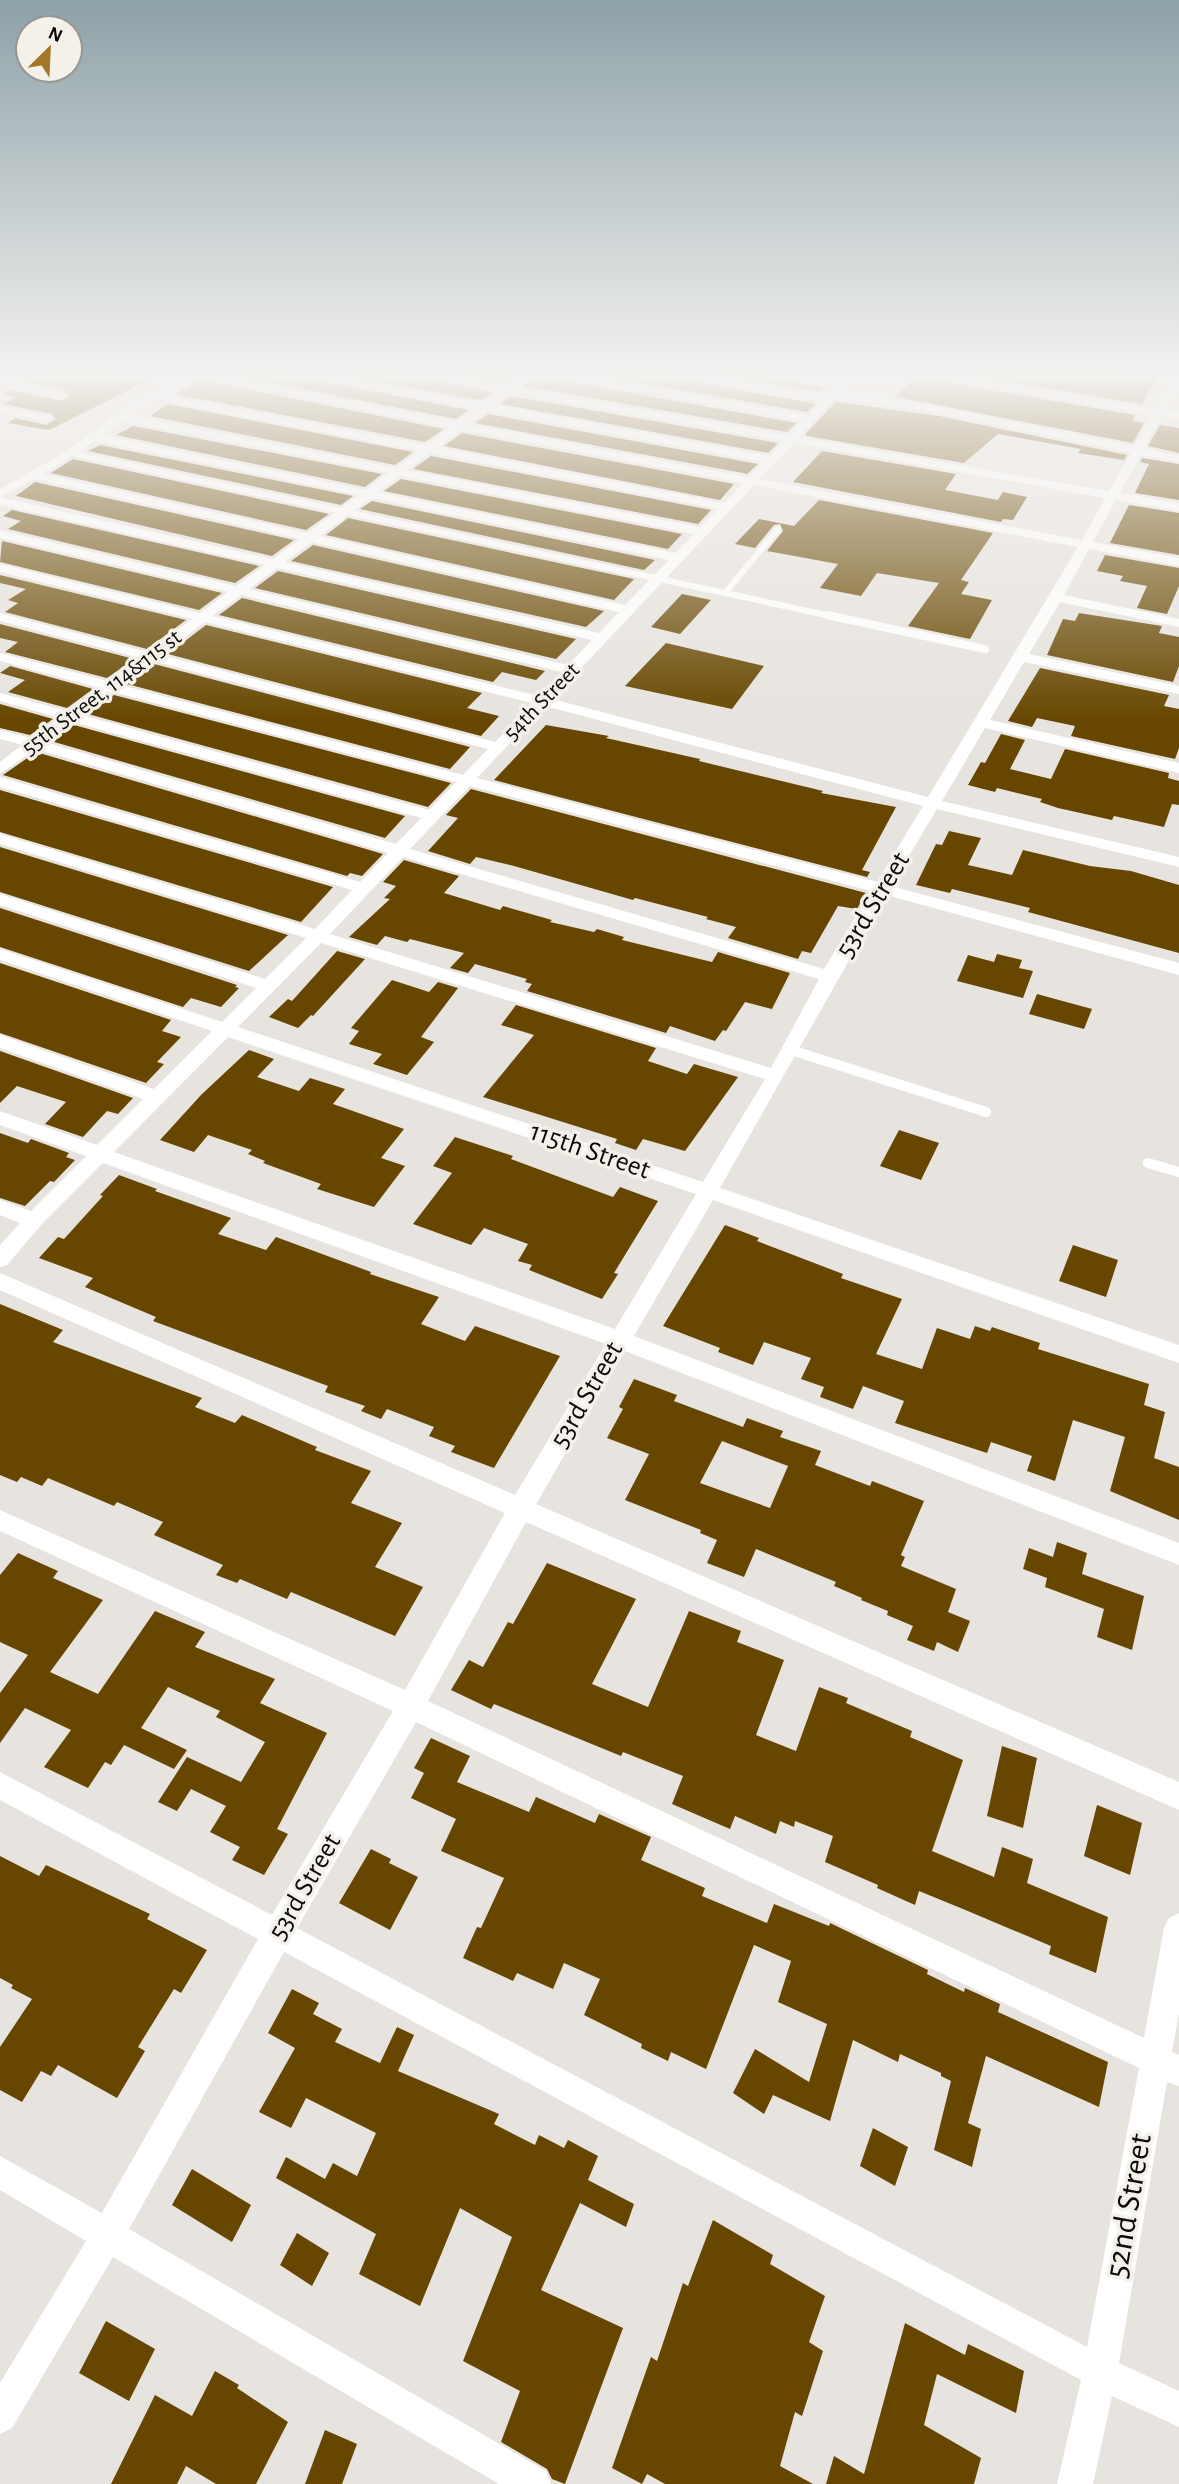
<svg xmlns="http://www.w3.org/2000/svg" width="1179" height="2484" viewBox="0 0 1179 2484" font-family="'Alegreya Sans',sans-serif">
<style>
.building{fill:#674700;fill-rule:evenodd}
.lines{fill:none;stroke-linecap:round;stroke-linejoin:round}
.lane-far2{stroke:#fff;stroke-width:6}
.lane-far1{stroke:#fff;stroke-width:8}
.lane{stroke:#fff;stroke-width:10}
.street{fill:#fff;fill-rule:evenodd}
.labels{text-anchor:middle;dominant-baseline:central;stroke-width:7;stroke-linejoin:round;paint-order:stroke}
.far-street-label{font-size:23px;fill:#0c0b09;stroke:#f4f1eb}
.street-label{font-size:28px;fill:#0c0b09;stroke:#f4f1eb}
.near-street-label{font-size:33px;fill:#0c0b09;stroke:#f4f1eb}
</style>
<rect width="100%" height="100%" fill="#e7e3de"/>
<g class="building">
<path d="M42 373H102L149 380 49 430 8 423 15 418 46 425 56 419 52 414 3 404 16 397 2 394 10 390 61 401 68 397 69 394 63 389 25 382Z"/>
<path d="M221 373H291L293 376 469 410 456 419Z"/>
<path d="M327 373H406L408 376 493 392 481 400Z"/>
<path d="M443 373H520L505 383Z"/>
<path d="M537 373H547L554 379 797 423 787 432 523 386Z"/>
<path d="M582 373H671L678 379 816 404 807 412Z"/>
<path d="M707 373H763L765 376 825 388 821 392Z"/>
<path d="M918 373 925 379 1135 415 1132 421 1144 423 1133 443 896 397Z"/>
<path d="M954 373H1114L1157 379 1142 404Z"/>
<path d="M196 379 444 429 425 442 175 394 189 387Z"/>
<path d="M511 396 778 443 768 453 500 404Z"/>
<path d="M836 402 939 416 1127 455 1124 460 1078 453 1081 449 998 434 964 463 807 436 805 434Z"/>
<path d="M168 404 413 452 395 465 150 416Z"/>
<path d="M488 414 758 464 747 474 743 473 475 423Z"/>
<path d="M1160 425 1179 428V453L1148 446Z"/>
<path d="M133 426 382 474 365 487 116 435Z"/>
<path d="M462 433 734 484 720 500 444 446Z"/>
<path d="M100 445 353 496 341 505 88 451Z"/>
<path d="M822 451 956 474 945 490 998 500 1003 492 1027 497 1013 520 1003 519 1001 522 793 482Z"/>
<path d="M431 456 711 510 698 524 413 469Z"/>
<path d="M1142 458 1179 464V500L1135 493 1149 464 1140 462Z"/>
<path d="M73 459 329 514 306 530 51 473Z"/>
<path d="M401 479 682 534 668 549 384 491Z"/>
<path d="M35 482 294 540 272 556 16 496Z"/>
<path d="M819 500 993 533 961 580 969 582 961 594 992 600 970 639 908 626 939 583 877 573 861 596 820 588 838 564 767 551 783 531 780 524 774 525 755 548 735 544 759 519 794 526Z"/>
<path d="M372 501 655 560 644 570 360 509Z"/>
<path d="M1129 505 1179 513V555L1110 543Z"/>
<path d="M12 510 259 566 235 583 8 529 21 521 3 516Z"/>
<path d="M348 518 634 579 614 600 326 535Z"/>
<path d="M2 541 222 593 199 610 0 562Z"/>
<path d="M313 545 604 611 586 627 291 561Z"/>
<path d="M1105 555 1179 568V586L1167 614 1137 608 1147 586 1120 581 1123 576 1097 571Z"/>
<path d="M278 571 576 639 556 659 255 588Z"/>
<path d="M0 575 186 620 147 649 5 612 18 603 8 600 26 589 0 583Z"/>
<path d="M682 594 711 600 680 634 651 627Z"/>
<path d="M242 598 545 671 536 680 502 672 493 682 219 615Z"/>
<path d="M1079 613 1162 626 1159 633 1179 637V666L1173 682 1047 655 1063 619 1075 621Z"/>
<path d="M0 624 134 659 107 678 5 652 18 642 0 638Z"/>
<path d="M206 625 482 693 467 708 499 716 481 736 168 654Z"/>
<path d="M666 643 764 666 732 709 625 686Z"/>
<path d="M154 664 470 747 450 769 127 684Z"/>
<path d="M10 666 93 689 67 708 8 692 25 680 0 673Z"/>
<path d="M1040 668 1169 695 1164 706 1179 709V748L1175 759 1071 736 1075 726 1037 718 1032 727 1008 721Z"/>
<path d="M114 695 451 783 428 807 88 714Z"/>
<path d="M0 704 53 719 30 735 0 728Z"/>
<path d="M74 725 405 816 385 838 51 741Z"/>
<path d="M546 725 609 736 606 738 700 759 699 761 823 791 821 793 896 807 862 870 870 872 867 877 494 780Z"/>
<path d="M1001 734 1025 740 1010 769 1051 779 1065 749 1169 773 1168 778 1179 781V805L1172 804 1164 827 1114 816 1112 820 1058 808 1040 802 1042 799 997 788 995 792 968 785 981 762 985 763Z"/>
<path d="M36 752 383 854 362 876 350 873 347 876 3 775Z"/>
<path d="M471 789 866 893 857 909 838 906 811 953 802 951 798 959 728 938 736 927 706 919 708 917 635 898 633 900 514 866 476 857 470 864 428 851 458 818 446 815Z"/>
<path d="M0 790 333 887 301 922 0 832Z"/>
<path d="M949 831 981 838 968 865 1012 875 1023 850 1090 866 1131 871 1179 885V953L1028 912 1030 908 952 889 950 893 916 885 936 844 942 845Z"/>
<path d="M0 847 288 935 249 971 0 892Z"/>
<path d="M404 860 459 876 444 893 500 910 503 906 552 920 550 922 594 932 597 929 624 937 622 940 712 962 718 952 790 973 772 1009 745 1002 726 1031 723 1030 715 1041 670 1026 666 1033 527 991 532 984 525 982 527 979 475 964 468 973 450 968 464 953 410 939 407 942 385 936 377 945 349 937 390 899 384 898 396 886 383 882Z"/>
<path d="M0 908 237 985 235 987 239 988 221 1007 191 998 183 1007 0 947Z"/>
<path d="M337 951 365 959 313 1016 311 1015 298 1028 269 1017 288 999 292 1001Z"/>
<path d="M997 954 1022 960 1019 968 1033 971 1023 998 957 981 968 955 994 962Z"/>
<path d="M0 963 171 1020 162 1031 181 1037 157 1062 164 1064 146 1083 0 1033Z"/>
<path d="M392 980 429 992 438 982 458 988 421 1037 434 1042 407 1075 373 1064 382 1054 349 1044 359 1031 351 1028Z"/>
<path d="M1037 994 1092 1009 1084 1029 1029 1014Z"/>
<path d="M516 1005 656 1048 648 1061 687 1074 694 1064 738 1077 685 1151 643 1139 636 1150 615 1143 617 1139 483 1097 534 1035 501 1025Z"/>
<path d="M249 1050 274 1059 257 1077 299 1091 310 1078 345 1089 333 1104 404 1129 381 1158 405 1166 374 1207 317 1189 321 1184 263 1163 265 1161 248 1154 252 1150 208 1135 194 1152 160 1140 201 1095Z"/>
<path d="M0 1051 133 1098 118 1114 107 1111 83 1137 45 1124 66 1102 17 1086 0 1103Z"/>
<path d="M899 1130 939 1143 921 1180 880 1166Z"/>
<path d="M0 1133 28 1143 31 1139 69 1153 66 1157 75 1160 54 1182 50 1181 25 1206 0 1198Z"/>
<path d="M455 1137 513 1156 511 1159 613 1197 620 1187 658 1201 614 1273 618 1274 602 1299 529 1270 532 1265 518 1261 528 1244 484 1228 471 1245 413 1224 452 1173 433 1166Z"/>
<path d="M119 1175 157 1189 155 1191 231 1218 218 1234 266 1250 276 1237 371 1272 370 1274 439 1297 421 1324 465 1341 475 1326 560 1356 494 1468 451 1452 455 1446 429 1436 434 1427 387 1409 381 1419 361 1411 365 1406 325 1392 328 1386 153 1321 156 1317 85 1287 93 1278 39 1258 58 1237 64 1239 103 1196 100 1195Z"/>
<path d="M725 1225 759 1238 757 1241 843 1274 841 1278 902 1299 876 1354 922 1369 937 1328 970 1339 975 1326 990 1331 992 1327 1040 1343 1038 1349 1149 1384 1144 1405 1165 1412 1154 1458 1179 1467V1520L1110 1491 1125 1437 1073 1420 1055 1481 1027 1471 1032 1456 991 1442 987 1453 895 1423 904 1401 863 1386 853 1409 820 1397 824 1387 801 1379 811 1358 764 1342 753 1365 718 1352 720 1348 663 1326Z"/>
<path d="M1073 1245 1118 1260 1106 1297 1059 1281Z"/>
<path d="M0 1304 63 1330 53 1342 202 1398 195 1407 235 1423 242 1415 317 1447 315 1450 371 1471 351 1503 402 1523 375 1567 423 1587 395 1636 291 1592 287 1599 240 1579 237 1583 216 1575 223 1565 154 1535 163 1522 117 1502 114 1506 48 1478 42 1486 21 1477 17 1482 0 1475Z"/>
<path d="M634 1379 677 1395 674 1401 743 1427 747 1418 783 1431 780 1437 821 1451 815 1465 870 1486 872 1481 924 1501 901 1555 905 1557 901 1566 956 1589 948 1612 970 1621 958 1652 937 1642 934 1651 907 1640 913 1626 887 1615 888 1611 861 1600 862 1598 834 1586 836 1582 756 1549 744 1577 707 1563 717 1540 700 1533 701 1530 625 1500 649 1454 607 1438 623 1409 619 1407ZM722 1441 788 1466 770 1508 700 1483Z"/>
<path d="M1057 1542 1087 1553 1082 1574 1144 1596 1132 1650 1097 1637 1104 1609 1045 1587 1047 1578 1023 1569 1029 1548 1053 1557Z"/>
<path d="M18 1553 58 1571 53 1578 103 1600 50 1672 98 1694 155 1611 205 1632 195 1647 275 1679 260 1703 327 1733 277 1829 288 1834 264 1875 232 1860 240 1847 210 1832 226 1806 191 1789 177 1811 158 1802 187 1757 241 1782 265 1742 216 1717 220 1711 168 1687 141 1728 187 1750 174 1769 124 1745 111 1765 105 1762 88 1788 44 1767 71 1730 25 1708 0 1743V1693L28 1655 0 1642V1575Z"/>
<path d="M547 1563 636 1599 592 1684 648 1707 689 1611 741 1631 737 1642 784 1660 756 1735 796 1751 819 1687 848 1698 846 1703 912 1731 910 1737 963 1760 932 1851 994 1877 1002 1847 1033 1859 1027 1883 1108 1917 1096 1973 1049 1954 1051 1946 963 1909 919 1891 915 1905 877 1888 878 1885 825 1862 833 1836 795 1821 794 1827 780 1821 776 1834 735 1816 730 1829 672 1804 683 1776 623 1752 621 1756 494 1704 491 1709 451 1690 469 1660 483 1667 508 1622 513 1624Z"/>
<path d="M431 1738 470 1756 457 1782 529 1812 536 1797 595 1823 599 1814 651 1837 641 1860 705 1888 702 1896 767 1923 774 1904 829 1926 830 1923 928 1970 927 1974 964 1992 965 1988 1000 2004 998 2012 1108 2062 1099 2107 986 2056 968 2123 981 2129 972 2167 934 2150 951 2081 941 2076V2073L900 2054 898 2062 853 2040 830 2121 773 2095 764 2114 733 2093 755 2049 809 2082 827 2024 778 2002 791 1961 754 1945 706 2069 671 2052 668 2061 641 2048 642 2044 584 2015 600 1979 564 1963 553 1989 517 1973 513 1981 463 1958 477 1927 481 1928 504 1878 441 1851 456 1819 411 1798 424 1773 414 1768Z"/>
<path d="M1002 1746 1037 1758 1023 1828 987 1816Z"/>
<path d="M1097 1805 1142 1823 1130 1875 1084 1856Z"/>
<path d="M371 1849 391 1859 389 1863 418 1877 390 1930 339 1903Z"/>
<path d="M0 1856 39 1876 46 1865 150 1914 147 1919 207 1950 181 1993 174 1989 138 2047 145 2051 117 2098 58 2065 51 2076 41 2071 22 2102 0 2090V2047L32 1999 11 1988 13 1985 0 1978Z"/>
<path d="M292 1989 319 2003 313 2014 342 2029 335 2042 380 2063 397 2027 414 2035 398 2071 499 2114 494 2124 535 2145 539 2135 564 2148 568 2140 598 2156 588 2180 634 2204 626 2227 580 2203 541 2290 623 2328 565 2484 552 2479 547 2469 501 2442 520 2391 463 2361 512 2237 460 2208 420 2306 359 2274 376 2234 276 2178 286 2157 325 2179 333 2163 357 2176 376 2133 306 2098 291 2128 259 2112 295 2048 268 2033Z"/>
<path d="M873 2128 908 2147 895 2186 860 2166Z"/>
<path d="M192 2169 251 2205 232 2242 172 2205Z"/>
<path d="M713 2220 773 2255 770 2264 825 2296 809 2342 823 2351 802 2416 795 2412 780 2466 813 2484H665L647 2474 642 2484 612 2468 651 2357 657 2361 683 2283 688 2286Z"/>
<path d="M297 2233 329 2253 312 2286 280 2265Z"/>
<path d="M106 2321 155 2349 129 2401 79 2373Z"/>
<path d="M905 2323 965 2355 968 2344 1024 2371 1016 2413 937 2374 924 2425 981 2458 974 2484H826L834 2456 864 2474Z"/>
<path d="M215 2371 239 2385 237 2388 288 2422 256 2484H216L186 2466 177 2484H111L155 2395 192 2416Z"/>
<path d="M325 2430 357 2444 342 2484H305Z"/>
</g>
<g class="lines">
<g class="lane-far2">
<path d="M71 453 725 593"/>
<path d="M778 529 725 593 835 617"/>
</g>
<path class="lane-far1" d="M827 615 985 649"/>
<g class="lane">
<path d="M791 1050 986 1112"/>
<path d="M1148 1163 1179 1172"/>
</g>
<g class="street">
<path d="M182 373H210L457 422 475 409 294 373H314L482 403 499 391 409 373H430L506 386 524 373H535L517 388 788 435 802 421 554 376 549 373H569L808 415 821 402 678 376 673 373H694L826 396 835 387 766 373H788L840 381 849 373H859L843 391 939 407 1134 446 1152 415 925 376 920 373H941L1155 409 1174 376 1179 373V386L1165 410 1179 413V419L1162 416 1144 448 1179 456V462L1141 455 1120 493 1179 503V511L1116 500 1093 542 1179 558V566L1089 549 1064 595 1179 619V627L1060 602 1029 654 1179 686V694L1024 662 990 720 1179 763V773L985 728 942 801 1179 857V867L937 809 891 886 1179 963V975L886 895 720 1188 1179 1345V1363L713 1200 634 1336 1179 1543V1565L625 1351 536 1504 1179 1782V1810L526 1522 428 1701 1144 2038 1164 1928 1169 1918 1179 1913V2013L1172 2052 1179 2055V2086L1167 2082 1119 2363 1179 2391V2427L1112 2396 1093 2484H1057L1081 2380 284 1952 129 2229 546 2471 551 2484H499L113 2257 12 2428 0 2434V2383L86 2241 0 2190V2156L102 2213 258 1939 0 1800V1772L272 1915 393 1711 0 1531V1510L405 1690 505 1513 0 1290V1273L515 1495 606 1344 103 1163 41 1225 7 1265 0 1267V1245L20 1223 0 1215V1200L31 1211 86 1156 0 1125V1111L97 1145 143 1099 0 1048V1035L154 1089 212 1031 0 960V949L222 1022 256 988 0 905V894L265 979 306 938 0 844V834L315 929 352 890 0 787V777L360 882 388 853 36 749 0 774V762L22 745 0 739V730L31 738 59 718 0 701V693L68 711 99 688 0 661V653L108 681 140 658 0 621V613L148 652 192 619 0 572V564L200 613 228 592 0 538V530L236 586 265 565 0 505V489L67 451 136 400 180 381 184 377ZM194 376H196L450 428 426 445 166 395 188 385ZM510 393 783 441 769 456 494 405ZM837 397 939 413 1131 453 1109 491 799 437ZM155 399 419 451 396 468 129 415ZM487 411 763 462 748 477 468 424ZM122 421 388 473 366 490 102 435ZM461 430 743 483 724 503 438 447ZM95 441 359 495 307 533 44 474ZM794 443 1105 498 1082 540 759 479ZM430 453 718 509 700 527 407 470ZM400 476 694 534 675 553 378 492ZM35 479 300 539 273 559 0 497ZM754 485 1078 547 928 797 552 699ZM371 498 669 560 625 605 320 536ZM312 542 619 612 599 633 285 562ZM277 568 592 640 568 665 249 589ZM241 595 562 672 539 696 213 616ZM205 622 532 703 495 742 162 655ZM153 661 488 749 463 775 121 685ZM113 692 456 782 429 810 82 715ZM545 706 923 806 877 882 477 778ZM73 722 421 818 396 844 45 742ZM470 786 871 891 824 969 410 849ZM403 857 819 979 771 1068 330 934ZM321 943 765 1079 703 1182 238 1027ZM228 1037 696 1194 615 1329 114 1152ZM416 1722 1139 2068 1087 2347 297 1928Z"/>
<path d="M3 380 62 392 67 395 62 398 0 385V381Z"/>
<path d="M0 406 51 417 53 419 47 422 0 412Z"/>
</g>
</g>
<linearGradient id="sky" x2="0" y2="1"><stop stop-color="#8da1a8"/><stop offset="0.52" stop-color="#f4f2f0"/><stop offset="1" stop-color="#f4f2f0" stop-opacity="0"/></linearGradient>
<rect width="1179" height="720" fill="url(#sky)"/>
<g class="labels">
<g class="far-street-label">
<text transform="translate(102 693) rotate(-37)">55th Street, 114&amp;115 st</text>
<text transform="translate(542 702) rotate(-46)">54th Street</text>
</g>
<g class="street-label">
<text transform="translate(873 905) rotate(-59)">53rd Street</text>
<text transform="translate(590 1151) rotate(19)">115th Street</text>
<text transform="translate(587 1395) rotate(-60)">53rd Street</text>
<text transform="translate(305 1887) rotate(-60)">53rd Street</text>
</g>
<g class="near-street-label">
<text transform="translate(1129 2206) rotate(-80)">52nd Street</text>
</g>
</g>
<g transform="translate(49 49) rotate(24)"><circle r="33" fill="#f4f1eb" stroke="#979591" stroke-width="2"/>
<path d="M0-5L12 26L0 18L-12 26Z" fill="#a27828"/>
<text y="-10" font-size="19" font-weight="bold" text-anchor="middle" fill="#0c0b09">N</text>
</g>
</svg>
